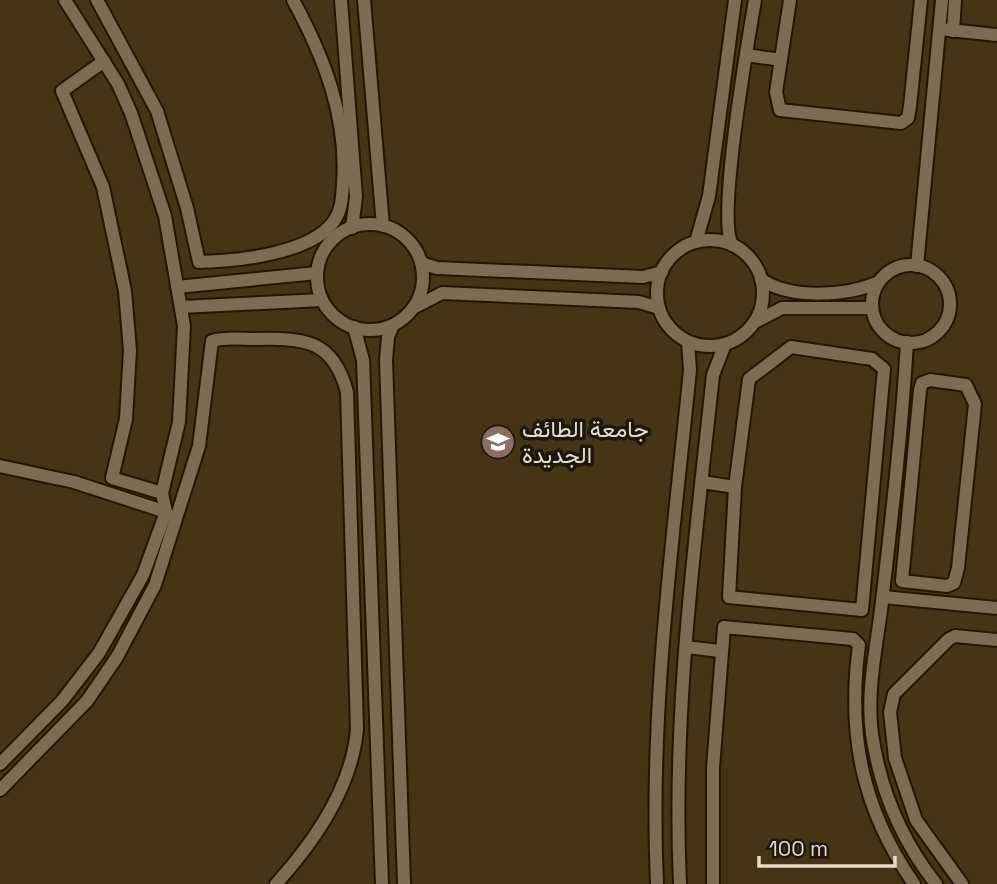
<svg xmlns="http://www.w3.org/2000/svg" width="997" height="884" viewBox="0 0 997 884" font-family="'Space Grotesk',Vazirmatn,sans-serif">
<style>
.built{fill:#463515}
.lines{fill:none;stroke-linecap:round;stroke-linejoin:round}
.minor-casing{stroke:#221600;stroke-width:16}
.minor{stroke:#7b6c52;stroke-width:12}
.labels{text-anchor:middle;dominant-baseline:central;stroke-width:7;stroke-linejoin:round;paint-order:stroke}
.poi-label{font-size:23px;fill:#e5dcce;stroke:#1d170c;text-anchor:start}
</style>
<rect width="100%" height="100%" fill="#3b2e15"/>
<rect class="built" x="0" y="0" width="997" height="884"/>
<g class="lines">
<g class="minor-casing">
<g id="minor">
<path d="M97 0 157 111 187 208 199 262C237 261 311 254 334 221 342 210 342 197 343 184 348 118 324 57 293 0"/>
<path d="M341 0 356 197 352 228"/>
<path d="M364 0 383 226"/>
<path d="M790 0 776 92 780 110 901 123 908 118 910 106 921 0"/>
<path d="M940 29 997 35"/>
<path d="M953 31 955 0"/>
<path d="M746 55 781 60"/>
<path d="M104 61 62 91 103 187 125 291 130 350 126 419 112 478 162 493"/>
<circle cx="370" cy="277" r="53"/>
<circle cx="710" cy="293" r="53"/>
<path d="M696 242 709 196 735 0"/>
<path d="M732 245C717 217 748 41 755 0"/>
<path d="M421 263 437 268 643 277 662 272"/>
<circle cx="911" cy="304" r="39"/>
<path d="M917 266 942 0"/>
<path d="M761 279C790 300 848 296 879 282"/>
<path d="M177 287 317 273"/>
<path d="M181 307 322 300"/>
<path d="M415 307 442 293 639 302 659 308"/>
<path d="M757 321 782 308H872"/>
<path d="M393 325 388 337 386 360 404 884"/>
<path d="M354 327 363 360 382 884"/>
<path d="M907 342C902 429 892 515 882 602 877 645 866 691 872 734 880 789 902 841 936 884"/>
<path d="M930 380 966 385 975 404 958 568 954 583 947 586 902 581 920 390 922 383Z"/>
<path d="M0 466 74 482 166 512"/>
<path d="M702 482 735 487 749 379 791 347 872 359 884 369 862 610 729 597 735 487"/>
<path d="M883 597 997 608"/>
<path d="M686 647 720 651"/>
<path d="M0 764 62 701 99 653 143 575 166 512 162 493 179 422 184 326 165 216 131 113 118 84 65 0"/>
<path d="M0 790 87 701 117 657 155 585 199 446 212 341C225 337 242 339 255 339 304 338 333 339 347 392L357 729C352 788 315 841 276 884"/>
<path d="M657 884C649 712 673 541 690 370L688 342"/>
<path d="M680 884C672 714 695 544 713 375L725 344"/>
<path d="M713 884V768L724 627 853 639 859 645C847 735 862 809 914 884"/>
<path d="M962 884 916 820 895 758 890 712 894 694 949 639 955 636 997 640"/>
</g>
</g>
<use href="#minor" class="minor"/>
</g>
<defs>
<g id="university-disc" transform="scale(1.75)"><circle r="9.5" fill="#8d6e63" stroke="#1d170c"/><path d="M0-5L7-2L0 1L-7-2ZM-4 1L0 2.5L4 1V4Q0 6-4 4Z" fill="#fff"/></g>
</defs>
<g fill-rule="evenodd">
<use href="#university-disc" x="498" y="442"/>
</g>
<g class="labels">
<g class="poi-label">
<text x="522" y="429">جامعة الطائف<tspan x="522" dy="26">الجديدة</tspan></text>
</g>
</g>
<path d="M759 856v10h136v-10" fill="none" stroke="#e5dcce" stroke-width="3.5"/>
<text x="769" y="856" font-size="21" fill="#e5dcce" stroke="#1d170c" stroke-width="5" paint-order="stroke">100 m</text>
</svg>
